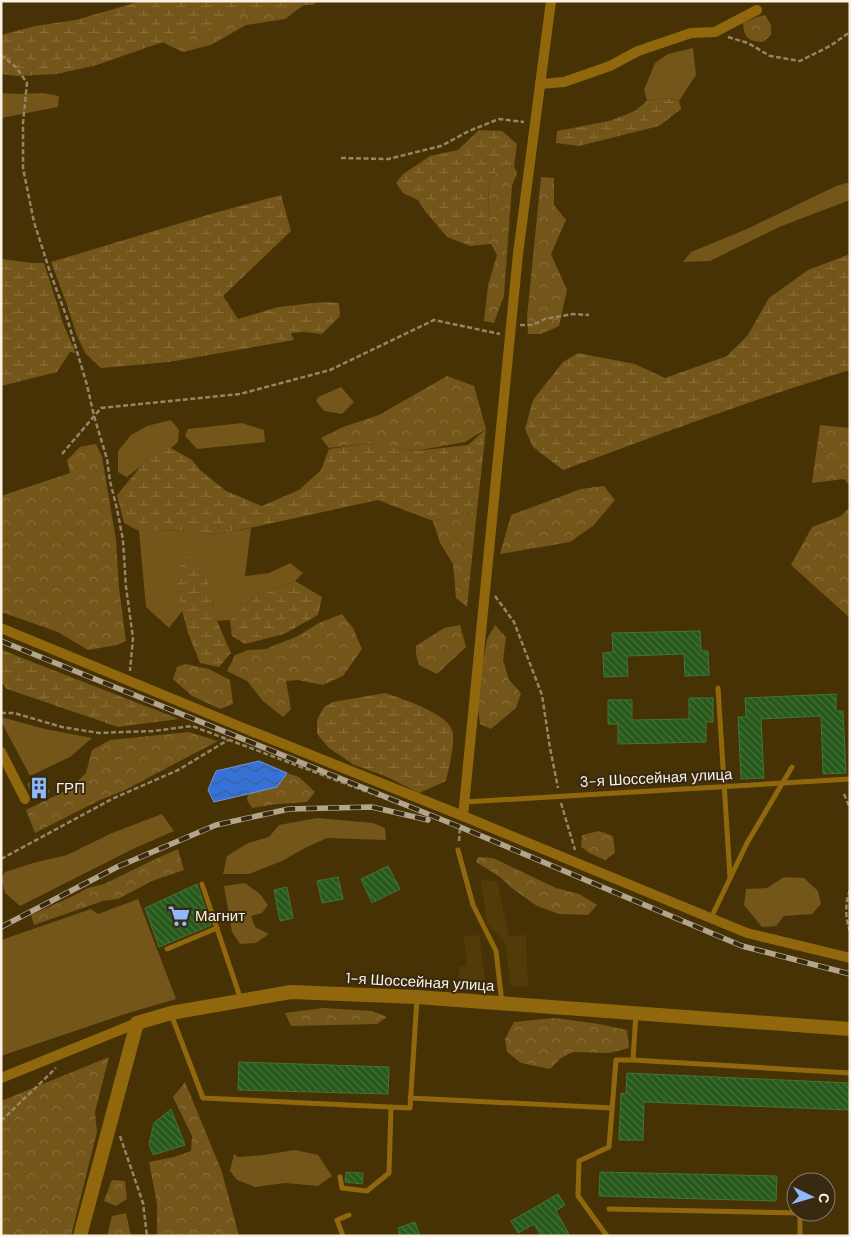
<svg xmlns="http://www.w3.org/2000/svg" width="851" height="1237" viewBox="0 0 851 1237" font-family="'DM Sans',sans-serif">
<style>
.built{fill:#533b09}
.green{fill:#74551a}
.forest{fill:url(#forest-crowns)}
.wetland{fill:url(#wetland-marsh)}
.water{fill:url(#water-waves);stroke:#7098da}
.building{fill:url(#building-back-hatch);stroke:#417436}
.lines{fill:none;stroke-linecap:round;stroke-linejoin:round}
.path{stroke:#958566;stroke-width:2.5;stroke-dasharray:5 2.5;stroke-linecap:butt}
.lane{stroke:#90670d;stroke-width:5}
.street{stroke:#90670d;stroke-width:10}
.secondary{stroke:#90670d;stroke-width:14}
.rail-casing{stroke:#b3a58b;stroke-width:5.5}
.rail{stroke:#372a11;stroke-width:4;stroke-dasharray:11;stroke-linecap:butt}
.labels{text-anchor:middle;dominant-baseline:central;stroke-width:4;stroke-linejoin:round;paint-order:stroke}
.street-label{font-size:15px;fill:#fbf2e4;stroke:#372a11}
.poi-label{font-size:15px;fill:#fbf2e4;stroke:#372a11;text-anchor:start}
</style>
<defs>
<pattern id="forest-crowns" width="20" height="18" patternUnits="userSpaceOnUse" patternTransform="scale(1.25)"><rect width="20" height="18" fill="#74551a"/><path d="M2 6a3 3 0 1 1 6 0M12 15a3 3 0 1 1 6 0" fill="none" stroke="#896e3b"/></pattern>
<pattern id="wetland-marsh" width="20" height="14" patternUnits="userSpaceOnUse" patternTransform="scale(1.25)"><rect width="20" height="14" fill="#74551a"/><path d="M1 5h8M5 5V1M11 12h8M15 12V8" fill="none" stroke="#896e3b"/></pattern>
<pattern id="water-waves" width="16" height="10" patternUnits="userSpaceOnUse" patternTransform="scale(1.25)"><rect width="16" height="10" fill="#3571d6"/><path d="M0 5q4-4 8 0t8 0" fill="none" stroke="#3f5f94"/></pattern>
<pattern id="building-back-hatch" width="6" height="6" patternUnits="userSpaceOnUse" patternTransform="scale(1.25)"><rect width="6" height="6" fill="#27591b"/><path d="M-1 5l2 2M0 0l6 6M5-1l2 2" fill="none" stroke="#47713c"/></pattern>
</defs>
<rect width="100%" height="100%" fill="#473205"/>
<g class="built">
<path d="M481 880 497 881 509 936 526 935 528 987H511L505 942 487 924Z"/>
<path d="M479 935 486 988 460 987 459 967 467 966 464 936Z"/>
</g>
<g class="green">
<path d="M693 48 696 75 679 101 664 98 647 101 644 90 655 63 668 54Z"/>
<path d="M1 93 17 94 43 93 59 96 58 107 1 118Z"/>
<path d="M850 182V200L779 227 710 261 683 262 691 252 747 229 836 186Z"/>
<path d="M341 387 354 402 342 414 324 411 316 401 318 397Z"/>
<path d="M171 420 179 430 178 442 171 448H156L140 467 127 477 118 472V451L131 435 147 426Z"/>
<path d="M242 423 264 430 265 442 197 449 185 436 188 429Z"/>
<path d="M251 528 245 576 269 573 290 563 303 573 295 581 252 598 230 620 217 621 205 569 177 591 183 610 169 628 146 607 139 531 193 530 211 535Z"/>
<path d="M1 717 45 729 92 738 70 757 30 776 1 721Z"/>
<path d="M162 814 174 831 135 848 20 906 5 893 1 879 5 872 33 863 67 855 112 833Z"/>
<path d="M317 818 373 823 385 828 386 840 327 838 303 849 282 861 249 874H223L227 856 248 843 269 837 279 825Z"/>
<path d="M784 877 804 878 818 891 821 904 812 914 784 916 776 926 762 927 744 905 746 889 767 888Z"/>
<path d="M245 883 260 894 268 905 262 913 251 916 255 927 269 934 256 943 240 944 232 932 224 886Z"/>
<path d="M138 899 176 999 122 1015 1 1056V940L91 909 98 914Z"/>
<path d="M295 1150 318 1155 332 1176 318 1186 285 1183 255 1187 237 1180 230 1171 234 1154 238 1157 263 1155Z"/>
</g>
<g class="forest">
<path d="M309 1 285 19 246 25 211 45 183 52 162 42 173 5Z"/>
<path d="M765 15 771 25V35L763 42C748 41 744 38 743 23L757 17Z"/>
<path d="M514 166 517 173 512 186 504 295 494 323 484 321 488 285 497 255 491 244 489 219 488 179 500 169Z"/>
<path d="M541 177 554 178V205L566 220 551 254 567 290 559 326 541 334H528L527 317Z"/>
<path d="M447 376 474 386 486 429 465 442 415 451 370 443 329 448 321 438 343 427 379 415Z"/>
<path d="M820 425 850 428V486L844 479 812 483Z"/>
<path d="M96 444 102 457 116 540 119 588 126 641 117 645 88 650 58 632 1 612V496L70 473 67 460 80 447Z"/>
<path d="M604 486 615 500 593 526 570 542 500 554 511 515 581 489Z"/>
<path d="M850 507V618L791 565 812 527 841 516Z"/>
<path d="M477 510 467 607 456 598 453 564 440 543 433 521Z"/>
<path d="M342 614 353 628 362 649 343 676 323 685 298 680 286 681 291 709 283 717 263 701 247 681 227 671 235 655 248 650 266 649 275 645 296 637 321 622Z"/>
<path d="M460 625 466 647 437 674 419 665 416 654V646L444 628Z"/>
<path d="M495 625 506 637 503 660 509 680 521 693 516 708 491 729 480 724 478 709 480 678 487 639Z"/>
<path d="M185 664 209 669 230 680 233 704 220 709 192 696 173 679 177 667Z"/>
<path d="M189 732 218 741 125 790 98 801 35 833 26 810 69 789 86 773 92 750 110 740Z"/>
<path d="M287 773 299 777 315 792 307 802 277 804 252 808 247 800 248 794 277 787Z"/>
<path d="M599 831 613 836 615 853 605 860 591 854 581 847 582 835Z"/>
<path d="M178 849 184 870 152 881 118 899 103 901 34 925 31 915 71 897 88 888 104 884 149 862Z"/>
<path d="M478 857 493 858 556 888 579 894 597 905 588 915 559 914 537 906 513 889 500 877 476 862Z"/>
<path d="M323 1008 372 1011 387 1017 377 1024 291 1026 285 1013Z"/>
<path d="M555 1018 599 1024 627 1030 629 1048 609 1053 573 1052 561 1058 550 1069 521 1063 507 1052 505 1039 514 1022Z"/>
<path d="M109 1057 95 1112 97 1132 71 1236H1V1101Z"/>
<path d="M185 1082 222 1172 239 1236H157V1204L149 1162 174 1157 191 1151 192 1136 173 1097Z"/>
<path d="M112 1180 125 1181 127 1199 116 1206 104 1201Z"/>
<path d="M126 1213 131 1236H107L112 1216Z"/>
</g>
<g class="wetland">
<path d="M141 1H317L313 5H291L249 11 211 28 151 46 97 65 57 74 17 76 1 74V35L35 26 76 20Z"/>
<path d="M664 98 679 101 681 109 659 126 579 146 556 143 557 131 609 121 635 111 647 101Z"/>
<path d="M479 130 502 131 517 144 514 166 500 169 488 179 489 219 491 244 470 246 447 237 425 211 418 200 403 193 396 183 403 174 430 156 458 150Z"/>
<path d="M281 195 291 231 223 296 238 319 278 307 323 302 339 303 340 316 322 334 304 332 291 333 294 340 169 362 101 368 86 354 77 336 67 305 51 262 214 213Z"/>
<path d="M850 254V370C753 399 658 435 563 470L533 447 525 429 533 400 563 362 578 353 635 364 665 378 727 356 748 335 769 298 808 270Z"/>
<path d="M1 259 33 263H44L64 326 76 353 70 352 57 372 1 386Z"/>
<path d="M486 429 477 510 433 521 378 500 254 527 211 535 193 530 139 531 124 523 117 495 156 448H171L192 460 200 470 226 491 262 506 299 490 321 470 329 449 370 443 415 451 468 445Z"/>
<path d="M186 554 205 568 217 621 231 653 219 667 200 663 188 633 177 591V575Z"/>
<path d="M295 581 322 597 318 615 284 634 245 644 232 636 230 620 252 598Z"/>
<path d="M1 649 22 658 179 719 118 727 7 689 1 682Z"/>
<path d="M385 693C402 699 452 714 453 734 454 749 449 767 446 781L419 793 385 776 354 765 329 748 317 734V720L324 707 333 702Z"/>
</g>
<path class="water" d="M259 761 287 773 277 787 214 802 208 790 216 771Z"/>
<g class="building">
<path d="M700 631 701 651H708L709 675 685 676 684 654 627 656 628 676 604 677 603 653 613 652 612 633Z"/>
<path d="M836 694V711H843L846 773 823 774 821 716 761 719 764 778 741 779 738 717H746L745 698Z"/>
<path d="M689 698H713V722H706V742L618 744V724H608V700H632V720L689 719Z"/>
<path d="M43 778 49 792 34 798 28 784Z"/>
<path d="M388 866 400 889 372 903 361 879Z"/>
<path d="M338 877 343 899 322 903 317 881Z"/>
<path d="M197 884 211 925 159 947 145 908Z"/>
<path d="M287 887 293 918 280 921 274 890Z"/>
<path d="M239 1062 389 1067 388 1094 238 1090Z"/>
<path d="M627 1073 850 1083V1110L644 1102 643 1140H619L621 1093 626 1094Z"/>
<path d="M171 1109 185 1145 153 1155 149 1144 154 1123Z"/>
<path d="M346 1172 363 1173 362 1184 345 1182Z"/>
<path d="M600 1172 777 1176 776 1201 599 1196Z"/>
<path d="M558 1194 565 1205 556 1211 570 1236H541L534 1224 518 1233 511 1221Z"/>
<path d="M415 1222 420 1236H400L398 1228Z"/>
</g>
<g class="lines">
<g class="path">
<path d="M728 37 748 43 770 56 800 61 830 46 850 32"/>
<path d="M1 55 16 67 27 83 23 123V168L34 222 50 272 67 318 87 385 94 416 107 459 110 481 117 509 123 540 126 587 133 638 130 671"/>
<path d="M341 158 388 159 441 146 469 131 499 119 524 122"/>
<path d="M520 325H533L545 319 573 314 589 315"/>
<path d="M62 454 101 408 240 394 330 370 434 320 500 334"/>
<path d="M495 596 514 622 542 695 550 748 558 788"/>
<path d="M1 713H14L62 727 99 733 153 731 192 726 426 814"/>
<path d="M844 794 850 808"/>
<path d="M561 803 575 850"/>
<path d="M459 841 460 827"/>
<path d="M1 859 112 799 178 770 228 740"/>
<path d="M850 890C845 903 845 918 850 931"/>
<path d="M1 1121 56 1068"/>
<path d="M120 1136 143 1203 147 1236"/>
</g>
<g class="lane">
<path d="M718 688 730 877"/>
<path d="M465 802 850 779"/>
<path d="M458 850 473 905 496 951 502 1003"/>
<path d="M202 884 241 1000"/>
<path d="M711 918 747 843 792 767"/>
<path d="M167 949 217 928"/>
<path d="M171 1014 203 1098 410 1108 417 998"/>
<path d="M633 1060 850 1073"/>
<path d="M410 1098 612 1108"/>
<path d="M340 1177 342 1188 367 1191 389 1173 391 1107"/>
<path d="M609 1209 800 1213V1236"/>
<path d="M343 1236 337 1220 349 1215"/>
<path d="M607 1236 578 1196 579 1161 609 1147 616 1060H633L636 1013"/>
</g>
<g class="street">
<path d="M540 84 564 82 610 66 638 51 691 33 715 32 757 10"/>
<path d="M1 628 241 727 463 816 747 933 850 958"/>
<path d="M1 752 25 799"/>
<path d="M463 816 518 254 551 1"/>
<path d="M1 1078 137 1023"/>
</g>
<path class="secondary" d="M80 1236 137 1023 171 1013 291 992 417 997 850 1029"/>
<g class="rail-casing">
<g id="rail">
<path d="M1 641 460 827 742 946 850 974"/>
<path d="M1 927 117 867 216 825 289 809 372 807 428 820"/>
</g>
</g>
<use href="#rail" class="rail"/>
</g>
<defs>
<g id="building-bare" transform="scale(1.725)"><path d="M-4-6H4V6H1V3H-1V6H-4ZM-2.5-4.3h1.7v1.8h-1.7ZM.8-4.3h1.7v1.8H.8ZM-2.5-1h1.7V.8h-1.7ZM.8-1h1.7V.8H.8Z" fill="#8fb8fd" stroke="#372a11" stroke-width="2.5" paint-order="stroke"/></g>
<g id="supermarket-bare" transform="scale(1.725)"><path d="M-6-5.5h2.5l.6 2H6L4.5 2H-2.5L-4.4-4H-6ZM-1.5 3.2a1.3 1.3 0 1 0 .1 0ZM3 3.2a1.3 1.3 0 1 0 .1 0Z" fill="#8fb8fd" stroke="#372a11" stroke-width="2.5" paint-order="stroke"/></g>
</defs>
<g fill-rule="evenodd">
<use href="#building-bare" x="39" y="788"/>
<use href="#supermarket-bare" x="179" y="916"/>
</g>
<g class="labels">
<g class="street-label">
<text transform="translate(656 778) rotate(-3)">3-я Шоссейная улица</text>
<text transform="translate(420 982) rotate(3)">1-я Шоссейная улица</text>
</g>
<g class="poi-label">
<text x="56" y="788">ГРП</text>
<text x="195" y="916">Магнит</text>
</g>
</g>
<rect width="851" height="1237" fill="none" stroke="#fbf2e4" stroke-width="5"/>
<g transform="translate(811 1197) rotate(95)"><circle r="24" fill="#372a11" stroke="#857a65"/>
<path d="M0-4L9 19L0 12L-9 19Z" fill="#8fb8fd"/>
<text y="-8" font-size="14" font-weight="bold" text-anchor="middle" fill="#fbf2e4">С</text>
</g>
</svg>
